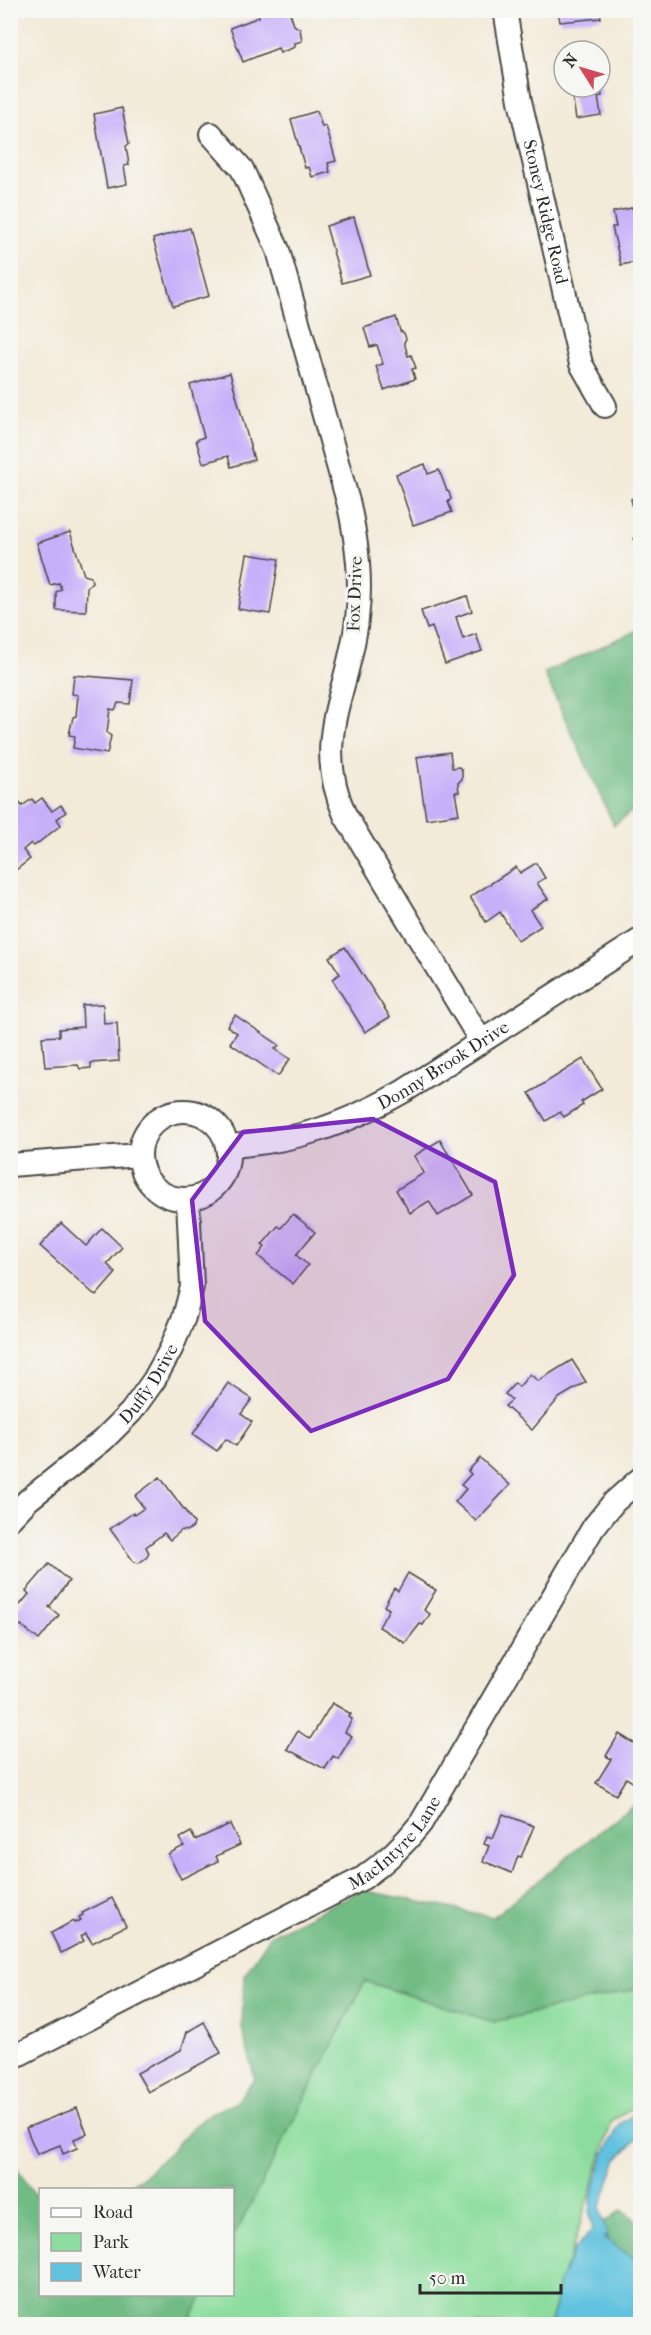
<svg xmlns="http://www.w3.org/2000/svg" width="651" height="2335" viewBox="0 0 651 2335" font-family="'IM FELL French Canon',serif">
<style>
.green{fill:#8cdd9d;stroke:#5c8464;stroke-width:1.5}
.forest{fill:#71bc84;stroke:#4e7458;stroke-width:1.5}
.water{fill:#61c2df;stroke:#467685;stroke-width:1.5}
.building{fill:#c7affa}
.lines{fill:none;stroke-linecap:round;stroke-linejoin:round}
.minor-casing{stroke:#494845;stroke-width:26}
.minor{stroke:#fff;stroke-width:22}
.marked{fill:#7b2cbf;fill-opacity:0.2;stroke:#7b2cbf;stroke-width:4.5;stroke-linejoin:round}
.labels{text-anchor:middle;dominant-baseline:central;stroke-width:6;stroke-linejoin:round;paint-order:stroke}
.street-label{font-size:18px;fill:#2b2b2b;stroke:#f6f6f2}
</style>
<rect width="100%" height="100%" fill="#f6f6f2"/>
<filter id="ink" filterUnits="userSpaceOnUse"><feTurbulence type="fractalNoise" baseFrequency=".0167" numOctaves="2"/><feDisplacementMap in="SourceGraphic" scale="12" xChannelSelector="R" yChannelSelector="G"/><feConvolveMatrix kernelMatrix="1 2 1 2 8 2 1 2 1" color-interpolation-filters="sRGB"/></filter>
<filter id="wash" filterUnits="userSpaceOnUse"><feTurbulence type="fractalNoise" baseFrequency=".008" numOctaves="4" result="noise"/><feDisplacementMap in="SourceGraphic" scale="24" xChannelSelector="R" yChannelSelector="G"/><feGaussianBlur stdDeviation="1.35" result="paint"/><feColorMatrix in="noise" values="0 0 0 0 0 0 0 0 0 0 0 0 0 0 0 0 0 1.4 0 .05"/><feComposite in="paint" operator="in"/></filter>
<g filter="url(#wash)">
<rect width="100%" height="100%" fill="#f3ead8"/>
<path class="green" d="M365 1981 493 2022 640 1988V2104L612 2121 549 2324H188L203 2295 232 2294 233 2238Z"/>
<g class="forest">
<path d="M640 629V805L614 825 544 673Z"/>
<path d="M640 1799V1988L493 2022 365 1981 233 2238 232 2190H118L140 2179 171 2151 191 2129 211 2113 235 2103 255 2079 242 2028 244 1975 271 1935 362 1890 493 1917Z"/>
<path d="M11 2160 37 2197 40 2198V2294L203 2295 188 2324H11Z"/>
<path d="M622 2210 640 2223V2263L593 2230Z"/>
</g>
<path class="water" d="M640 2110V2135L616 2161 600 2209 608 2238 603 2237 640 2263V2324H551L559 2282 574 2250 593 2229 590 2215 592 2192 604 2154 620 2124Z"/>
<g id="blocks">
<g class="building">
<path d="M258 10H263L265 14 275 10H289L294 25 300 29 302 41 295 43V47L280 53 278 48 243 62 230 28 259 17Z"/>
<path d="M558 10H600L601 18 560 22Z"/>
<path d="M571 87H601L602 96 598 97 601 115 576 119Z"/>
<path d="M122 108 129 144 126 146 129 165 124 166 127 184 107 188 94 114Z"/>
<path d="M317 111 322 127 326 126 336 161 328 163 330 172 312 177 309 167 305 168 291 119Z"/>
<path d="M636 207 640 227V261L621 265 612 227H616L613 212Z"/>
<path d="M354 217 370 275 342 283 326 226Z"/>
<path d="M190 228 209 296 173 306 153 239Z"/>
<path d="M396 317 400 331 404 333 406 339 404 342 408 356 411 355 416 368 412 369 415 379 384 390 376 366 383 364 377 345 370 347 364 328Z"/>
<path d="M230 373 254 460 231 467 228 456 203 463 196 440 204 437 190 385Z"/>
<path d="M425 464 428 474 439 470 447 491 449 492 451 499 448 502 452 512 413 525 396 474Z"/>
<path d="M640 496V554H638L634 538 639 536 631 499Z"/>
<path d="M70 532 84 575 91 577 92 582 87 587 86 611 56 610V592L61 589 59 583 50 585 37 543Z"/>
<path d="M247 554 279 559 270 614 238 609Z"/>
<path d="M467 596 472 611 456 617 463 639 476 634 482 651 445 664 432 627 427 629 421 611Z"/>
<path d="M74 675 133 680 130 704 118 703 115 710 110 709 107 733 111 736 107 754 73 748 75 736 69 735 73 717 76 716 78 695 72 694Z"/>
<path d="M450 752 452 768 459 767 462 770V779L458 783 459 792H455L459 814 426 819 417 757Z"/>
<path d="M42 798 52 811 61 805 66 812 57 819 61 825 34 846 31 843 23 850 30 859 12 873 10 809 19 802 22 806 32 799 35 803Z"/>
<path d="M536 863 545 878 537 883 548 899 530 910 541 926 518 941 500 912 486 922 470 897 516 867 520 873Z"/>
<path d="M345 947 390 1017 365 1032 332 979 340 974 329 957Z"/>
<path d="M103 1004 104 1024 117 1023 119 1061 91 1063V1068L80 1069 78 1065 45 1067 42 1037 59 1036V1029L83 1027 82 1005Z"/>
<path d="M235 1015 279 1045 275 1049 290 1059 278 1076 230 1043 237 1033 227 1026Z"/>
<path d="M583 1059 602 1089 581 1102 583 1105 564 1117 560 1112 546 1121 529 1093Z"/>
<path d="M440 1140 473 1195 438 1216 429 1201 410 1213 396 1190 424 1173 414 1156Z"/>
<path d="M293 1214 315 1232 296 1255 308 1265 293 1284 258 1256 265 1247 262 1245 278 1226 281 1228Z"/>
<path d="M61 1223 86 1246 102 1228 122 1247 107 1264 116 1273 96 1296 40 1246Z"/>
<path d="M572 1360 586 1382 559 1398 532 1430 505 1406 512 1400 505 1394 515 1383 519 1387 530 1374 538 1381Z"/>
<path d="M228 1383 252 1399 241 1414 252 1422 236 1446 226 1439 217 1451 193 1434Z"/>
<path d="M480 1458 510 1485 476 1521 455 1502 466 1489 461 1485 471 1474 468 1471Z"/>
<path d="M160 1477 194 1523 193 1527 186 1531 182 1530 170 1540 164 1533 146 1547 149 1553 147 1557 139 1563 134 1562 110 1529 133 1513 134 1515 144 1508 135 1496Z"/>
<path d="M49 1564 69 1581 49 1607 59 1615 39 1640 10 1617 29 1594 26 1591Z"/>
<path d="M408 1573 436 1590 424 1610 430 1614 423 1625 420 1624 405 1643 379 1627 389 1609 384 1606 394 1588 398 1591Z"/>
<path d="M332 1703 351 1714 349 1717 352 1719 345 1732 352 1736 338 1759 333 1756 325 1769 287 1749 298 1731 310 1739Z"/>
<path d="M619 1734 640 1747V1776L636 1784 626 1778 616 1795 596 1783 611 1759 606 1756Z"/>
<path d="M503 1814 534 1826 521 1857 518 1856 512 1873 483 1861 489 1846 484 1844 487 1836 493 1838Z"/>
<path d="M230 1824 240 1845 216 1856 218 1861 181 1879 168 1854 184 1846 180 1838 191 1832 195 1840Z"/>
<path d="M112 1898 126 1926 92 1943 86 1933 81 1936 84 1941 61 1953 51 1933 73 1921 74 1923 81 1920 79 1917 83 1915 82 1913Z"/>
<path d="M204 2022 221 2053 148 2092 137 2073 181 2050 187 2032Z"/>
<path d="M77 2108 87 2134 74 2139 77 2148 63 2154 60 2145 37 2154 26 2128Z"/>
</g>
</g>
</g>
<g filter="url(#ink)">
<use href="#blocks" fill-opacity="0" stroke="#494845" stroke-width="1.5"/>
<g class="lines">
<g class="minor-casing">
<g id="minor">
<path id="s1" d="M505 10 520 101 581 364 605 406"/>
<path d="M211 134 242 169 278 250 349 505C357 543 362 580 357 619 349 693 311 738 345 815L481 1041"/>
<circle cx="184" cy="1155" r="44"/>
<path id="s2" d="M227 1146C294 1143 346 1124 404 1091L640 940"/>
<path d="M10 1165 139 1155"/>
<path id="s3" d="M10 1519 28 1500 103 1440 131 1412 154 1380 171 1349 184 1317 192 1287 188 1199"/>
<path id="s4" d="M10 2059 363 1878C386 1862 404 1845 421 1823L593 1528 614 1502 640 1479"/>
</g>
</g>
<use href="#minor" class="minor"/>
</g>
</g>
<path class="marked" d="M373 1119 495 1182 514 1275 448 1379 311 1431 205 1321 192 1200 243 1132Z"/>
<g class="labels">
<g class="street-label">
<text stroke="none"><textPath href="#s1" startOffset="206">Stoney Ridge Road</textPath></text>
<text transform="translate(355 594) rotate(-88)">Fox Drive</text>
<text stroke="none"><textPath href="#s2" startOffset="234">Donny Brook Drive</textPath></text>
<text stroke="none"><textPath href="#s3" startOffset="195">Duffy Drive</textPath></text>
<text stroke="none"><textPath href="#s4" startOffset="444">MacIntyre Lane</textPath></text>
</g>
</g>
<rect width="651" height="2335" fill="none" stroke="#f6f6f2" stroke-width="36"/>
<rect x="39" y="2188" width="195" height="108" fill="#f6f6f2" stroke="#a5a5a2" stroke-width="1.5"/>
<rect x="51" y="2208" width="30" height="9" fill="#ffffff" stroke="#a5a5a2" stroke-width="1.5"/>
<text x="93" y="2218" font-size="18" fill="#2b2b2b">Road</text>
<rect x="51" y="2233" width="30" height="18" fill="#8cdd9d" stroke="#a5a5a2" stroke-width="1.5"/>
<text x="93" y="2248" font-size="18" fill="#2b2b2b">Park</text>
<rect x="51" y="2263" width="30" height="18" fill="#61c2df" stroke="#a5a5a2" stroke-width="1.5"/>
<text x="93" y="2278" font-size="18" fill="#2b2b2b">Water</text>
<g transform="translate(582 69) rotate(307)"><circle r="28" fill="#f6f6f2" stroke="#a5a5a2" stroke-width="1.5"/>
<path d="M0-4.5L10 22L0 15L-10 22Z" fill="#d1495b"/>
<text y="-9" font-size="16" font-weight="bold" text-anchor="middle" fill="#2b2b2b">N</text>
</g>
<path d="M420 2284v9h141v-9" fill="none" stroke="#2b2b2b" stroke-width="3"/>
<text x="429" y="2284" font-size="18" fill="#2b2b2b" stroke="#f6f6f2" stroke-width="4.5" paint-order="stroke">50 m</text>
</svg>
